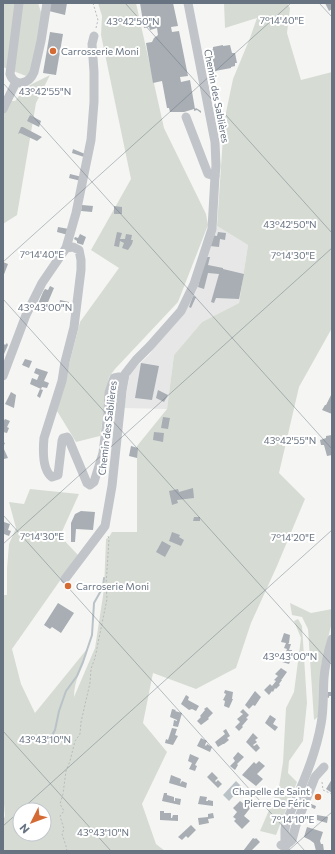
<svg xmlns="http://www.w3.org/2000/svg" width="335" height="854" viewBox="0 0 335 854" font-family="Commissioner,sans-serif">
<style>
.built{fill:#e6e7e6}
.green{fill:#d6dcd4;fill-rule:evenodd}
.water{fill:#b9c2c7}
.lines{fill:none;stroke-linecap:round;stroke-linejoin:round}
.stream{stroke:#b9c2c7;stroke-width:2}
.building{fill:#a8aeb4}
.path{stroke:#b9bbbe;stroke-width:1;stroke-dasharray:2 2;stroke-linecap:butt}
.minor{stroke:#c1c4c8;stroke-width:9}
.ticks{fill:none;stroke:#677381;stroke-width:1;stroke-opacity:0.45}
.poi-dot{fill:#d56b34;stroke:#fff;stroke-width:1.5}
.labels{text-anchor:middle;dominant-baseline:central;stroke-width:4;stroke-linejoin:round;paint-order:stroke}
.poi-label{font-size:10px;fill:#677381;stroke:#fff;text-anchor:start}
.street-label{font-size:10px;fill:#677381;stroke:#fff}
.ticks-label{font-size:10px;text-anchor:middle;fill:#677381;stroke:#fff;stroke-width:4;stroke-linejoin:round;paint-order:stroke}
</style>
<rect width="100%" height="100%" fill="#f5f6f3"/>
<path class="built" d="M217 226 248 245 239 303 202 322 174 355 167 409 124 408 130 373 149 355 196 291Z"/>
<g class="green">
<path d="M3 3H38L42 15 32 70 26 76 3 67Z"/>
<path d="M98 3H136L164 128 206 214 208 225 178 302 115 369 109 377 100 436 76 442 57 411 80 322 119 268 91 250 131 179 101 35 102 16Z"/>
<path d="M224 3H287L290 8 287 33 301 80 332 72V328L299 387 279 473 305 499 277 566 251 623 236 668 196 689 153 673 143 723 167 752 142 804 156 844 165 851H3V821L5 816 3 792V595H7V568L9 544 16 528 9 502 24 504 30 489 79 494 60 536 78 555 12 649 21 684 35 713 87 649C83 665 74 680 74 697L95 648 104 589 106 539 109 537 112 532H137V446L167 409 174 355 202 322 239 303 248 245 217 226 224 122 233 79 250 38 257 18 225 28ZM20 810H44V834H20Z"/>
<path d="M50 75 36 103 17 215 3 224V101H15L26 87Z"/>
<path d="M290 603 311 613 332 609V622L321 666 319 716 314 720 308 629 302 617 292 615Z"/>
<path d="M298 619 302 626 307 703 303 741 289 761 288 773 297 782 276 835 260 831 279 787 283 762 286 708 294 692 301 638 294 621Z"/>
</g>
<path class="water" d="M236 781 242 787 229 801 223 795Z"/>
<g class="lines">
<path class="stream" d="M49 741 55 730 59 711 66 691 77 676 83 662 92 635 94 603 103 587 104 578"/>
</g>
<g class="building">
<path d="M50 3H67L65 15 49 11Z"/>
<path d="M140 3H173L178 26 171 27 172 32 179 31 188 76 180 77 181 82 190 80 195 109 196 108 201 111V113L197 110 194 111V109L184 112H170L169 108H167L162 81 153 83 146 43 152 42 154 38 158 35 157 28 150 30 149 27 144 28Z"/>
<path d="M325 3H332V9L329 11Z"/>
<path d="M50 32 63 34 56 75 43 73Z"/>
<path d="M223 45V46L230 45 232 53H235L237 63H235V66L231 67V68L215 71 211 49H213V47Z"/>
<path d="M30 115 41 121 39 127 27 121Z"/>
<path d="M21 127H23L42 137 37 141 20 133 18 134Z"/>
<path d="M73 149 85 154 84 157 72 153Z"/>
<path d="M70 174 82 177 81 181 69 178Z"/>
<path d="M82 205 93 206 92 212 81 211Z"/>
<path d="M114 206 122 207V214H114Z"/>
<path d="M58 227 69 229 68 235 57 232Z"/>
<path d="M117 232 122 233 120 239H125L126 234 132 235 131 240H133L132 244 128 250 122 248 124 243 120 241 119 247 114 246Z"/>
<path d="M218 232 226 233 225 240 220 239 219 247 210 246 212 235 217 236Z"/>
<path d="M80 234 86 237 83 245 77 243V241L74 239 75 237 78 238Z"/>
<path d="M205 257H210L208 265 223 268V269L244 274 239 299 216 298 214 303 211 302 219 274 208 273 204 289 198 287Z"/>
<path d="M3 262 8 264 3 277Z"/>
<path d="M50 286 54 288 46 307 38 304 43 292 45 289 48 290Z"/>
<path d="M193 296 196 297 191 308 189 307Z"/>
<path d="M60 300 69 302 66 310 59 307Z"/>
<path d="M3 343 5 345 7 343 8 345 4 354Z"/>
<path d="M25 359 32 361 29 368 22 365Z"/>
<path d="M141 363 159 366 152 400 135 398Z"/>
<path d="M36 368 48 372 44 381 49 383 47 388 42 387 41 389 30 384 32 378 37 380 39 375 34 373Z"/>
<path d="M40 389 43 390 40 398 37 396Z"/>
<path d="M158 390 168 395 164 402 156 398Z"/>
<path d="M11 392 16 395 14 408 5 404Z"/>
<path d="M332 393V414L322 410 325 405H326Z"/>
<path d="M163 417 170 418 168 429 161 428Z"/>
<path d="M5 419 10 421 7 427 9 428 7 433 3 432V422Z"/>
<path d="M154 432 164 433 163 442 153 440Z"/>
<path d="M332 435V455L327 456 324 445H321L320 440 326 438V436Z"/>
<path d="M3 442 5 443 3 447 8 458 4 459Z"/>
<path d="M131 446 138 448 137 458 129 456Z"/>
<path d="M193 488 194 498 177 500 178 503 172 505 169 491 178 489 179 492Z"/>
<path d="M81 511 95 512 93 530 76 529 75 542H71V523L75 514Z"/>
<path d="M194 517H200V521H193Z"/>
<path d="M4 522 10 524 8 530 11 531 9 536 4 534Z"/>
<path d="M172 532 180 535 179 537 184 540 181 546 169 541Z"/>
<path d="M162 541 171 546 165 557 156 552Z"/>
<path d="M58 603 74 613 61 633 52 627 50 629 44 625Z"/>
<path d="M284 633 290 635 289 643 288 644H291L289 650H292L291 656 292 657 289 664 282 662 287 649 284 648 286 643 281 642Z"/>
<path d="M281 668 287 672 282 679H281L282 680 279 684 280 685 276 689 275 688 273 692 272 691 269 695 264 690 270 684 272 686 276 681 274 680 278 676 275 674Z"/>
<path d="M225 690 233 692 232 699H233L229 708 224 706 225 701 223 700 226 694 224 693Z"/>
<path d="M255 691 261 697 255 706 253 705 249 709 245 705Z"/>
<path d="M328 692H332V696H329V698L327 697Z"/>
<path d="M186 695 189 697 188 700 199 706 196 711 192 709 189 710 181 704Z"/>
<path d="M207 707 213 713 208 718 209 719 201 725 197 721 201 717 200 716 205 710 204 709Z"/>
<path d="M172 709 176 710 175 711 182 713 178 727 173 726 174 720 177 721V720L170 717Z"/>
<path d="M243 709 249 715 246 718 248 719 242 726 243 727 239 731 235 727 240 722 237 719 243 714 240 712Z"/>
<path d="M270 715 276 719 273 724 278 727 275 731 265 723Z"/>
<path d="M172 728 177 729 175 735 178 736 173 745 165 743 166 739 168 740Z"/>
<path d="M226 729 230 736 227 738 229 740 224 744H223L218 747 215 742 225 734 223 731Z"/>
<path d="M253 733 258 738 255 740 257 742 253 745 254 746 257 744 260 748 256 752 246 742Z"/>
<path d="M201 738 207 741 205 745 206 746 207 744 212 747 210 752 197 746Z"/>
<path d="M238 752 244 757 237 764 238 765 235 770 230 766 235 761 233 758Z"/>
<path d="M190 754 199 758 195 765 197 766 195 771 189 769 192 763 188 761Z"/>
<path d="M259 761 265 766 257 774 263 779 256 786 242 775 254 762 256 764Z"/>
<path d="M212 772 218 778 215 781 216 782 218 780 222 784 218 788 207 777Z"/>
<path d="M171 775 181 779 180 784 182 781 187 783 186 788 169 783Z"/>
<path d="M332 779V793L326 789Z"/>
<path d="M164 793H167V795L174 797V801H175V798L181 799 180 805 162 801Z"/>
<path d="M200 796 207 797 206 801H208V800L213 801V806L198 804Z"/>
<path d="M250 797 255 802 244 816 250 821 242 829 234 821 236 819 233 817 237 812 233 808 240 801 244 804Z"/>
<path d="M311 804 316 806 315 809 310 807Z"/>
<path d="M160 811H164V813H171V818H172L173 815H178V821L160 820Z"/>
<path d="M213 813 214 818 208 819 209 823 199 825 198 818 208 817V814Z"/>
<path d="M317 815 328 817 327 823 317 820Z"/>
<path d="M191 825 196 830 188 838 186 836 182 840 178 837Z"/>
<path d="M307 827 323 832 320 841 321 844H323L324 851H316L314 843 310 840 304 837Z"/>
<path d="M253 838 255 839 256 838 260 842 251 851H243Z"/>
</g>
<g class="lines">
<g class="path">
<path d="M93 3 98 20 96 28"/>
<path d="M322 782 323 790 332 794"/>
<path d="M67 851 66 846 62 834 64 829 60 816 64 811 60 804 63 794 66 771 70 761 75 741 80 734 81 722 90 683 91 669 95 658 107 599 106 585 109 539 108 536"/>
</g>
<g class="minor">
<path d="M19 3 10 74C15 88 29 84 34 72L41 41 47 3"/>
<path d="M3 109 16 82"/>
<path d="M186 117 208 174 215 176"/>
<path d="M66 248 73 247 79 250 81 260V270L74 327 65 362 62 381 44 438C43 449 42 470 52 477L58 475 62 441 63 438 67 437 69 440 87 483 90 485 94 482 103 453 108 412 109 393 114 378 119 377 124 378"/>
<path d="M3 376 26 315 42 283 66 248 76 213 91 140 94 102V72L92 44 94 36"/>
<path d="M65 579 105 526 112 486 122 391 125 374 136 360 150 346 181 311 194 284 212 229 215 176 216 166 215 142 188 3"/>
<path d="M281 845 285 846 292 840 296 825 315 777 324 767"/>
<path d="M285 851V830L286 823C299 791 315 759 321 724 324 709 323 693 324 678 325 665 328 652 332 639"/>
</g>
</g>
<path class="ticks" d="M125 3 332 233M319 3 332 17M3 83 332 449M3 262 291 3M3 299 332 665M3 515 305 851M3 544 332 248M3 731 111 851M21 810 332 530M3 826 20 811M288 851 332 812"/>
<g class="poi-dot">
<circle cx="53" cy="51" r="4"/>
<circle cx="68" cy="586" r="4"/>
<circle cx="318" cy="797" r="4"/>
</g>
<g class="labels">
<g class="poi-label">
<text x="61" y="51">Carrosserie Moni</text>
<text x="76" y="586">Carroserie Moni</text>
<text x="310" y="791" text-anchor="end">Chapelle de Saint<tspan x="310" dy="12">Pierre De Féric</tspan></text>
</g>
<g class="street-label">
<text transform="translate(217 96) rotate(79)">Chemin des Sablières</text>
<text transform="translate(107 428) rotate(-83)">Chemin des Sablières</text>
</g>
</g>
<g class="ticks-label">
<text x="282" y="24">7°14'40"E</text>
<text x="133" y="25">43°42'50"N</text>
<text x="45" y="95">43°42'55"N</text>
<text x="290" y="228">43°42'50"N</text>
<text x="42" y="258">7°14'40"E</text>
<text x="293" y="259">7°14'30"E</text>
<text x="45" y="311">43°43'00"N</text>
<text x="290" y="444">43°42'55"N</text>
<text x="42" y="540">7°14'30"E</text>
<text x="293" y="541">7°14'20"E</text>
<text x="290" y="660">43°43'00"N</text>
<text x="45" y="743">43°43'10"N</text>
<text x="293" y="823">7°14'10"E</text>
<text x="103" y="836">43°43'10"N</text>
</g>
<rect width="335" height="854" fill="none" stroke="#677381" stroke-width="8"/>
<g transform="translate(32 822) rotate(228)"><circle r="19" fill="#ffffff" stroke="#c2c7cd"/>
<path d="M0-3L7 15L0 10L-7 15Z" fill="#d56b34"/>
<text y="-6" font-size="11" font-weight="bold" text-anchor="middle" fill="#677381">N</text>
</g>
</svg>
